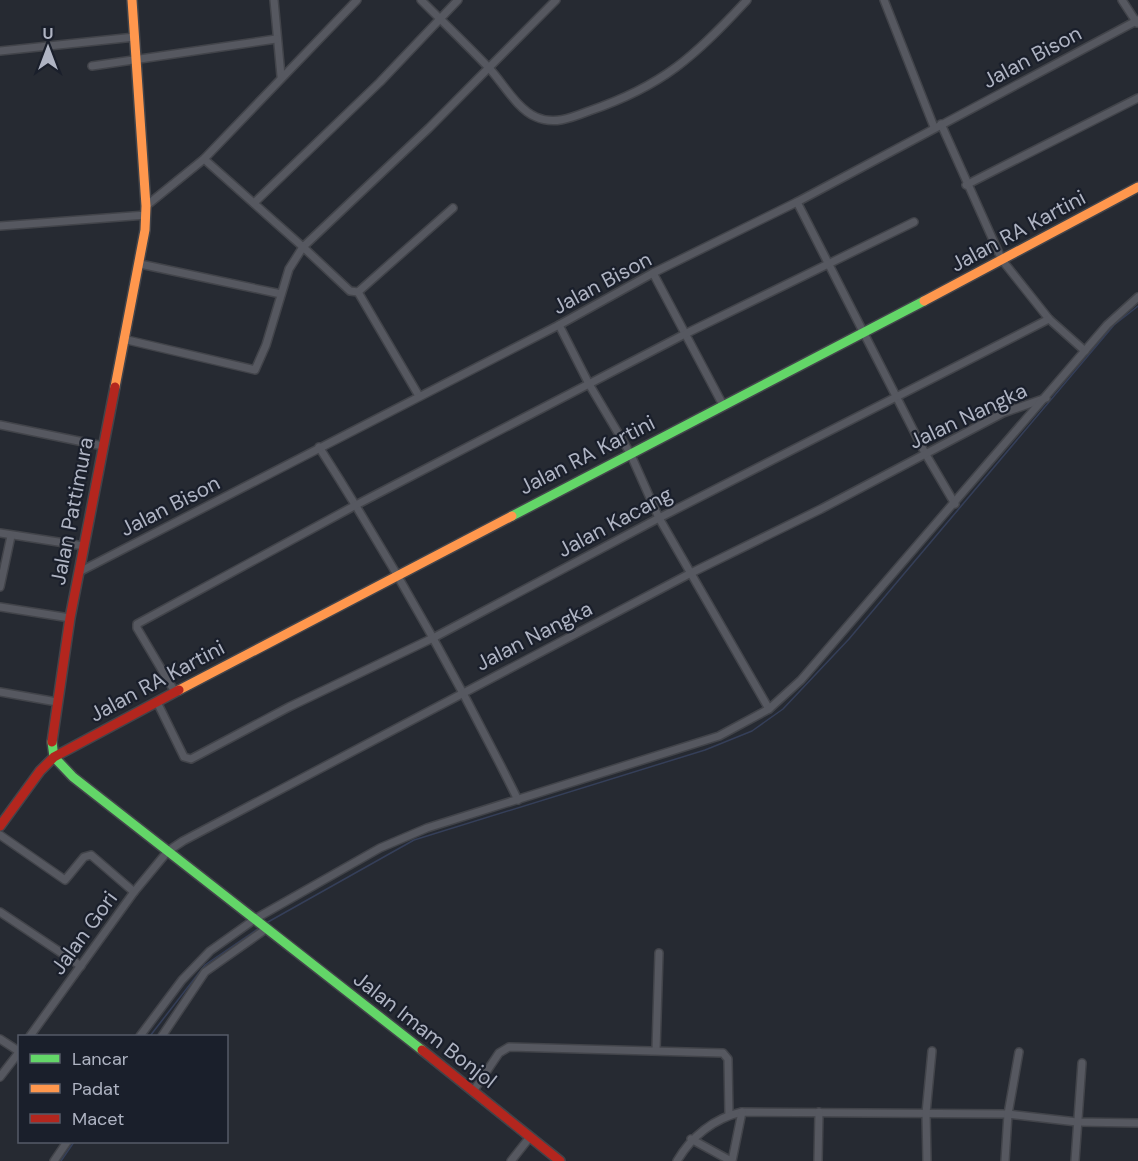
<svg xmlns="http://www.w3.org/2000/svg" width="1138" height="1161" viewBox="0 0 1138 1161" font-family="'DM Sans',sans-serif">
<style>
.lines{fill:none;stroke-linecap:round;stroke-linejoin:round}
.stream{stroke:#353f59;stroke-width:1.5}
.street-casing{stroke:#42444a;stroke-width:10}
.fast-casing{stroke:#42444a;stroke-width:12}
.slow-casing{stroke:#42444a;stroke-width:12}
.jam-casing{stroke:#42444a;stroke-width:12}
.street{stroke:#565860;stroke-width:7}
.fast{stroke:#63d668;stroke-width:9}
.slow{stroke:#ff974d;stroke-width:9}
.jam{stroke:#b3261e;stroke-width:9}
.labels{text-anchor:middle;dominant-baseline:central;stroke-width:4.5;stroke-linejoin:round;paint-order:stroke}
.street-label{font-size:21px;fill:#afb4c3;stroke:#1a1f2b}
</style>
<rect width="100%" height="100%" fill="#262a32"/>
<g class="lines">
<g class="stream">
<path d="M268 922 414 840 705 750 752 731 783 709 849 639 1114 325 1138 306"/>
<path d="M150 1036 205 965 259 928"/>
<path d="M61 1161 74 1142"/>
</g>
<g class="street-casing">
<g id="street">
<path d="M274 0 281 76"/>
<path d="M421 0C444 23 467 45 489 68 503 83 517 109 536 117 554 125 571 118 589 111 663 86 695 56 747 0"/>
<path d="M884 0 934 127"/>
<path d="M1122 0 1137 23"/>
<path d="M0 51 135 37"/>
<path d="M92 66 276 39"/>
<path d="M941 124 1002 260 1049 319 1085 351"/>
<path d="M204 159 303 247 429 128 556 0"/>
<path d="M966 185 1138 98"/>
<path d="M797 202 925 453 955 504"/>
<path d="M254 203 380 82 458 0"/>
<path d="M146 206 204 159 357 0"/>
<path d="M0 226 146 215"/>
<path d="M140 264 281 294"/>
<path d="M653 273 723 405"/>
<path d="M358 292 419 396"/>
<path d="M559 325 589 384 630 453 659 518 769 709"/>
<path d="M123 339 255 370 266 345 289 269 303 247 350 291 358 292 453 208"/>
<path d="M0 425 103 446"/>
<path d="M319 447C392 561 458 679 518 800"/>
<path d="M0 533 84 546"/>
<path d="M79 572 559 325 653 273 797 202 1138 20"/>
<path d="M0 587 11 536"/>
<path d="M0 607 70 618"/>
<path d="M0 692 57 702"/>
<path d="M175 692 137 628V624L356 505 685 334 914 222"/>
<path d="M157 702 184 757 191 759 289 707 433 638 659 518 1049 319"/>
<path d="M0 835 65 880 84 857 91 855 134 892"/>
<path d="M0 912 81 966"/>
<path d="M30 1036 134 892 168 851 183 841 691 573 821 509 1003 413 1046 398"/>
<path d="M140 1036 182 980 210 951 255 919 380 848 427 828 719 736 769 709 801 680 1107 325 1138 297"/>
<path d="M162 1036 205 972 266 929"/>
<path d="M0 1039 20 1052"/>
<path d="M656 1050 659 953"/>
<path d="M0 1077 20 1051"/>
<path d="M474 1090 499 1053 509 1047 723 1053 728 1059 729 1115"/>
<path d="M691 1139 731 1161"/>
<path d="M54 1161 67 1142"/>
<path d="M511 1161 530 1137"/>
<path d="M677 1161C691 1137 714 1118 742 1112L1008 1114 1077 1122 1138 1123"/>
<path d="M732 1161 742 1112"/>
<path d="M818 1161 819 1112"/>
<path d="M927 1161 926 1113 932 1051"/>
<path d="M1005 1161 1008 1114 1019 1052"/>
<path d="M1075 1161 1082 1063"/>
</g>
</g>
<g class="fast-casing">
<g id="fast">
<path d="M512 516 924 301"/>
<path d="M52 742 54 757 73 777 422 1050"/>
</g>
</g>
<g class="slow-casing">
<g id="slow">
<path d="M924 301 1138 187"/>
<path d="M115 387 145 230 146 206 132 0"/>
<path d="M179 690 512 516"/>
</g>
</g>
<g class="jam-casing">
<g id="jam">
<path d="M52 742 70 618 115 387"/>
<path d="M0 826 40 771 54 757 179 690"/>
<path d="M422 1050 560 1161"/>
</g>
</g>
<use href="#street" class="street"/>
<use href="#fast" class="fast"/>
<use href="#slow" class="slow"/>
<use href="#jam" class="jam"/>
</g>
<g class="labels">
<g class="street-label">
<text transform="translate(1032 57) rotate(-28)">Jalan Bison</text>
<text transform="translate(1018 231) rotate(-28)">Jalan RA Kartini</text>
<text transform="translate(602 283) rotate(-28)">Jalan Bison</text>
<text transform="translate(968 416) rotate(-25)">Jalan Nangka</text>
<text transform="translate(587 455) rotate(-27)">Jalan RA Kartini</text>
<text transform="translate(170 506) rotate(-27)">Jalan Bison</text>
<text transform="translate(72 511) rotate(-79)">Jalan Pattimura</text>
<text transform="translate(615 522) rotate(-28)">Jalan Kacang</text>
<text transform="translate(534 636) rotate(-27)">Jalan Nangka</text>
<text transform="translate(157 681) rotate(-28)">Jalan RA Kartini</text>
<text transform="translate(84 933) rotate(-54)">Jalan Gori</text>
<text transform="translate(425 1030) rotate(38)">Jalan Imam Bonjol</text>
</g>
</g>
<rect x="18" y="1035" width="210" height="108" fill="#1a1f2b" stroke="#565b68" stroke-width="1.5"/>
<rect x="30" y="1054" width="30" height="9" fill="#63d668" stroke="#565b68" stroke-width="1.5"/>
<text x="72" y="1065" font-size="18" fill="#afb4c3">Lancar</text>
<rect x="30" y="1084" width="30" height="9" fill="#ff974d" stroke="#565b68" stroke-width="1.5"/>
<text x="72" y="1095" font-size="18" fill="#afb4c3">Padat</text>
<rect x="30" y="1114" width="30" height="9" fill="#b3261e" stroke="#565b68" stroke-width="1.5"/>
<text x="72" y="1125" font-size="18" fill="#afb4c3">Macet</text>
<g transform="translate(48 48)" stroke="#1a1f2b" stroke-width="4.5" paint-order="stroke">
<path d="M0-4.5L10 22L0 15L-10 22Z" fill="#afb4c3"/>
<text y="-9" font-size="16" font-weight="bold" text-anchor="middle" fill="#afb4c3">U</text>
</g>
</svg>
